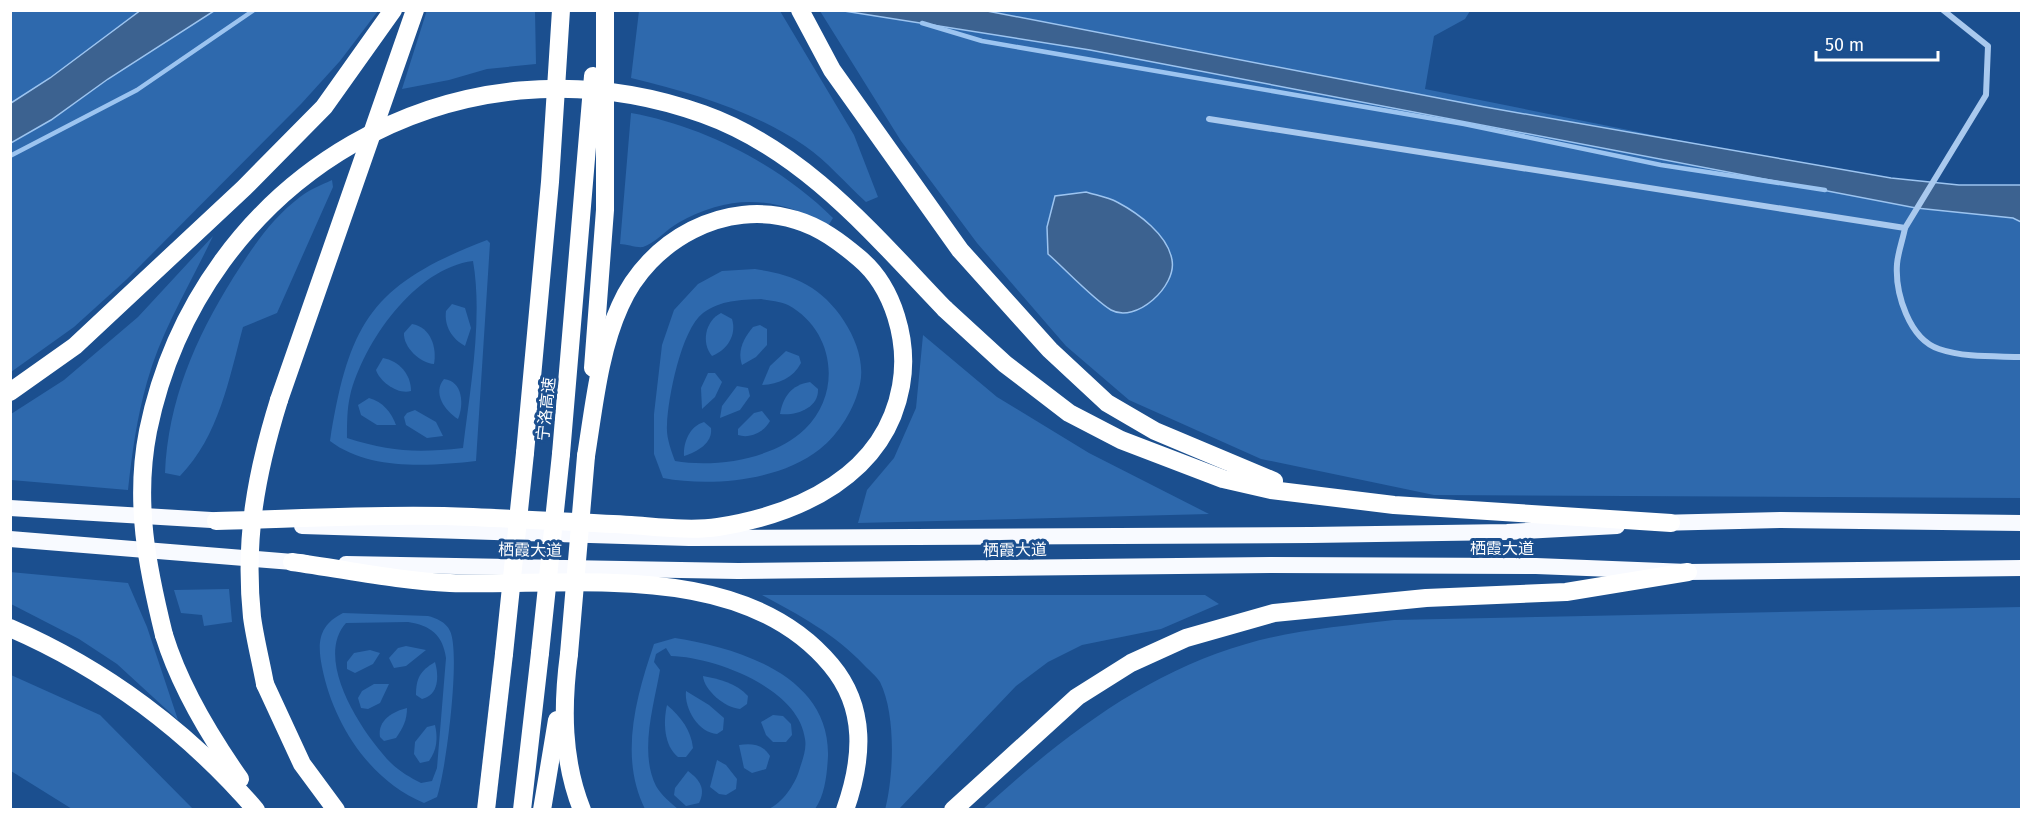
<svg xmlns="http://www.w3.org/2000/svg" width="2032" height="820" viewBox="0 0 2032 820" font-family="'Fira Sans','Noto Sans SC',sans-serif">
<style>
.green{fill:#2e69ad;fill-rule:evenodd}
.water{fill:#3c6290;stroke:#9cc4f0;stroke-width:1.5}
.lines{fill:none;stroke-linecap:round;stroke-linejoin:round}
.stream{stroke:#9cc4f0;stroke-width:4.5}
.minor{stroke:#a9c9ee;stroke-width:6}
.trunk{stroke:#f8faff;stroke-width:16}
.motorway{stroke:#fff;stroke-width:18}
.motorway-bridge{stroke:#fff;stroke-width:18}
.labels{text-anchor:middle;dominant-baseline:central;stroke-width:6;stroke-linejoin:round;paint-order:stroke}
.street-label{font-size:16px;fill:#fff;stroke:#1b4f8f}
</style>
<rect width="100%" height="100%" fill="#1b4f8f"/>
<g class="green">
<path d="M427 10 535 11 536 64 487 69 449 80 402 89Z"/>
<path d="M11 11H378L340 61 301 104 127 279 74 327 11 372Z"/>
<path d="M639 11H780L854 135 878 197 866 202C846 184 827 161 805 146 752 110 692 93 631 78Z"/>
<path d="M820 11H1470L1465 19 1434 36 1425 89 2021 209V498L1434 495 1261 459 1129 400 1066 346 977 243 901 141Z"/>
<path d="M631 113C704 126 781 166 833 218L828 226C778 196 730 193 678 223 667 229 654 244 643 247 637 248 626 244 620 244Z"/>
<path d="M332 180 333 187 277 313 243 327C229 379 219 436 180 476L165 473C168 401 195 339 233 278 252 248 271 219 300 197 309 190 321 185 332 180Z"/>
<path d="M213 236C191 283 161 331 147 382 137 417 132 453 128 490L11 480V414L64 380 138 317Z"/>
<path d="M487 240 490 243 476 461C431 466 369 471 330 441 349 322 372 284 487 240ZM473 261C483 318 470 390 463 448 417 453 391 452 347 438 347 424 347 409 350 396 363 343 415 268 473 261Z"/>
<path d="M755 269C773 272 790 275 807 285 837 301 868 348 860 384 855 408 839 434 820 449 780 481 711 487 663 478L654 454V414L662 345 674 310 698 284 722 271ZM761 299C769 301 780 301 788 305 834 330 843 392 805 429 774 459 716 468 675 461 671 450 666 437 667 425 668 398 681 330 703 313 721 300 740 300 761 299Z"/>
<path d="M452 304 465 308 471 328 465 346C452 339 444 326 446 311Z"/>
<path d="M721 313 732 319C737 335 727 350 712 356 701 343 705 321 721 313Z"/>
<path d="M412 324C431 327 437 348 434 364 420 363 403 347 404 333Z"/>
<path d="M760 325 767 329V345L756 357 742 365C737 350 744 338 753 327Z"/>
<path d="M923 335 997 397 1089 453 1209 514 858 523 867 490 894 458 916 408Z"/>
<path d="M786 351 799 356 801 363C793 378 779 384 762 385L770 366Z"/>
<path d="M383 358C399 361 411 374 411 391 398 395 380 382 376 370Z"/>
<path d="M708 373H715L722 382 715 397 702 409 701 388Z"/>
<path d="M444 379C463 381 464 405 458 419 445 411 432 393 444 379Z"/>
<path d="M810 382 818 389C819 408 796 416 780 414 783 397 791 385 810 382Z"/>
<path d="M737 386 748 388 750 396 740 410 720 418 722 406Z"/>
<path d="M369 398C383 402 391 412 396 425H377L361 415 358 405Z"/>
<path d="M415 410 436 422 443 436 427 438 406 425 404 417 407 413Z"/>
<path d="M762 411 770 421C764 432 750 439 738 435V429L754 413Z"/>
<path d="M704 422 711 428C713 443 697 452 684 456 683 442 690 426 704 422Z"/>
<path d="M10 572 128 583 147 627 178 720 117 664 79 639 11 604Z"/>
<path d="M229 589 232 622 204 626 202 615 181 613 174 590Z"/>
<path d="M762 595H1205L1219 604 1161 629 1082 645 1048 662 1016 686 899 809 885 810C894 775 896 714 880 682 876 676 869 670 864 665 835 634 799 615 762 595Z"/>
<path d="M2021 607V809H983C1060 739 1144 673 1246 644 1294 630 1344 626 1394 620Z"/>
<path d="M343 613 428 616C436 618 446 622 450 631 461 653 446 771 437 797L424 803C369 780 333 723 322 667 317 642 319 625 343 613ZM408 622C430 625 443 635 446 658L437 768 432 781 421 783C411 778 399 771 391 763 363 734 313 660 346 623Z"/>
<path d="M675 638C739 648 830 676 828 756 827 774 825 795 815 809H768C782 804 795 784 799 771 802 761 807 749 805 739 799 688 714 657 671 656L666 648 656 654 654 662 660 670C654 705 639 752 656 786 661 795 671 803 678 809H645C619 757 636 697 654 644Z"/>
<path d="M406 646 426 650 406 666 394 668 389 658 398 648Z"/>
<path d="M370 650 380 653 373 664 355 673 347 669V662L354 653Z"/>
<path d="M435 662C439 676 439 695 422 699L416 695C416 678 420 671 435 662Z"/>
<path d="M11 675 100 715 193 809H72L11 771Z"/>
<path d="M703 676C719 679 736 683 748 696L747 704 740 709C725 708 704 690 703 676Z"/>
<path d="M374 684H389L380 703 368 709 361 708 358 698 362 691Z"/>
<path d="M686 691 709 705 724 718 723 730 717 734C699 733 684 709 686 691Z"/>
<path d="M667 705C681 717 691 730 693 748L686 757H678C664 746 663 722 667 705Z"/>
<path d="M407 708C407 720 403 728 396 738L384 741 380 737C377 720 394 711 407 708Z"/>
<path d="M773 715 783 716 791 724 792 735 786 742H773L766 735 761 722Z"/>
<path d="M435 725C438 738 437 750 429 761L420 763 414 754 415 742 427 727Z"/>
<path d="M739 745C751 743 763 744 770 756L766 769 752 773 744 768Z"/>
<path d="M717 760 726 765 737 779 736 789 726 795 719 794 710 787Z"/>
<path d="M688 771C700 780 706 789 699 803L686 806 674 795 675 788Z"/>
</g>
<g class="water">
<path d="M141 10 214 11 108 79 51 120 11 143V103L50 78Z"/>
<path d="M844 11H987L1485 107 1891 178 1959 185H2021V222L2013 218 1916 208 1090 50Z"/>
<path d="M1086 192C1095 195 1108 197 1117 202 1138 213 1168 235 1172 260 1177 286 1136 324 1111 310 1094 300 1064 268 1048 254L1047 227 1055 196Z"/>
</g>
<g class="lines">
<g class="stream">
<path d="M922 23 982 41 1464 124 1661 165 1825 190"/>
<path d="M10 156 137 90 254 10"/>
</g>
<g class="minor">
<path d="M1209 119 1905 228 1986 95 1988 46 1943 10"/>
<path d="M1905 228C1903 239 1898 252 1897 264 1895 293 1909 339 1939 349 1965 358 1995 356 2022 357"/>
</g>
<g class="trunk">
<path d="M10 508 228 521"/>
<path d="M1657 523 1781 520 2022 523"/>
<path d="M302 526 689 538 1311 535 1507 532 1617 526"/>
<path d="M10 539 305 563"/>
<path d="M346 564 738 571 1271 565 1536 566 1688 572 2022 568"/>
</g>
<g class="motorway">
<path d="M800 10 832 70 960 250 1050 350 1107 403 1155 431 1274 481"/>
<path d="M945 309 1005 364 1069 413 1121 440 1223 479 1271 490 1394 505 1671 523"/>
<path d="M593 368 605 210V10"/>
<path d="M10 392 75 346 244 188 324 107 393 10"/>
<path d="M279 400 415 10"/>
<path d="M525 453 550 182 561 10"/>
<path d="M561 454 593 76"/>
<path d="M216 521C291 519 368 514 444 516 506 518 569 522 631 525 659 527 691 531 718 527 800 514 885 475 901 386 909 342 894 287 859 258 840 242 820 227 796 220 725 198 649 240 620 306 599 352 594 407 586 456"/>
<path d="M292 562C344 569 398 581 450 583 572 587 742 558 831 665 867 708 863 759 845 810"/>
<path d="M10 628C105 669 189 732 256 810"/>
<path d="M164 635C180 687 209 735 240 779"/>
<path d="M569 654C562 707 562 760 582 810"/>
<path d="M265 684 302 764 336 810"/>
<path d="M486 810 504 654"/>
<path d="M522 810 540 653"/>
<path d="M542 810 557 720"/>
<path d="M953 810 1077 697 1131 663 1186 638 1274 613 1426 598 1566 592 1688 572"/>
</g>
<g class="motorway-bridge">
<path d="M164 635C147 566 134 502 148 431 200 176 457 26 703 114 804 150 873 234 945 309"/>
<path d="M540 653 561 454"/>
<path d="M504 654 525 453"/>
<path d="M569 654 586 456"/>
<path d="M265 684C261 662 255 639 252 617 244 539 256 474 279 400"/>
</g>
</g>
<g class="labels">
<g class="street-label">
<text transform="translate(546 409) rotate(-84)">宁洛高速</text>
<text x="1502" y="548">栖霞大道</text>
<text transform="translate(530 550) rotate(1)">栖霞大道</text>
<text transform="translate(1015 550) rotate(-1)">栖霞大道</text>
</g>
</g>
<rect width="2032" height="820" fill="none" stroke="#ffffff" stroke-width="24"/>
<path d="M1816 51v9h122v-9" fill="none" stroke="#ffffff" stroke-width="3"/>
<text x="1825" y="51" font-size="18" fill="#ffffff" stroke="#1b4f8f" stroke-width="4.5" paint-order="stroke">50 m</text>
</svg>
